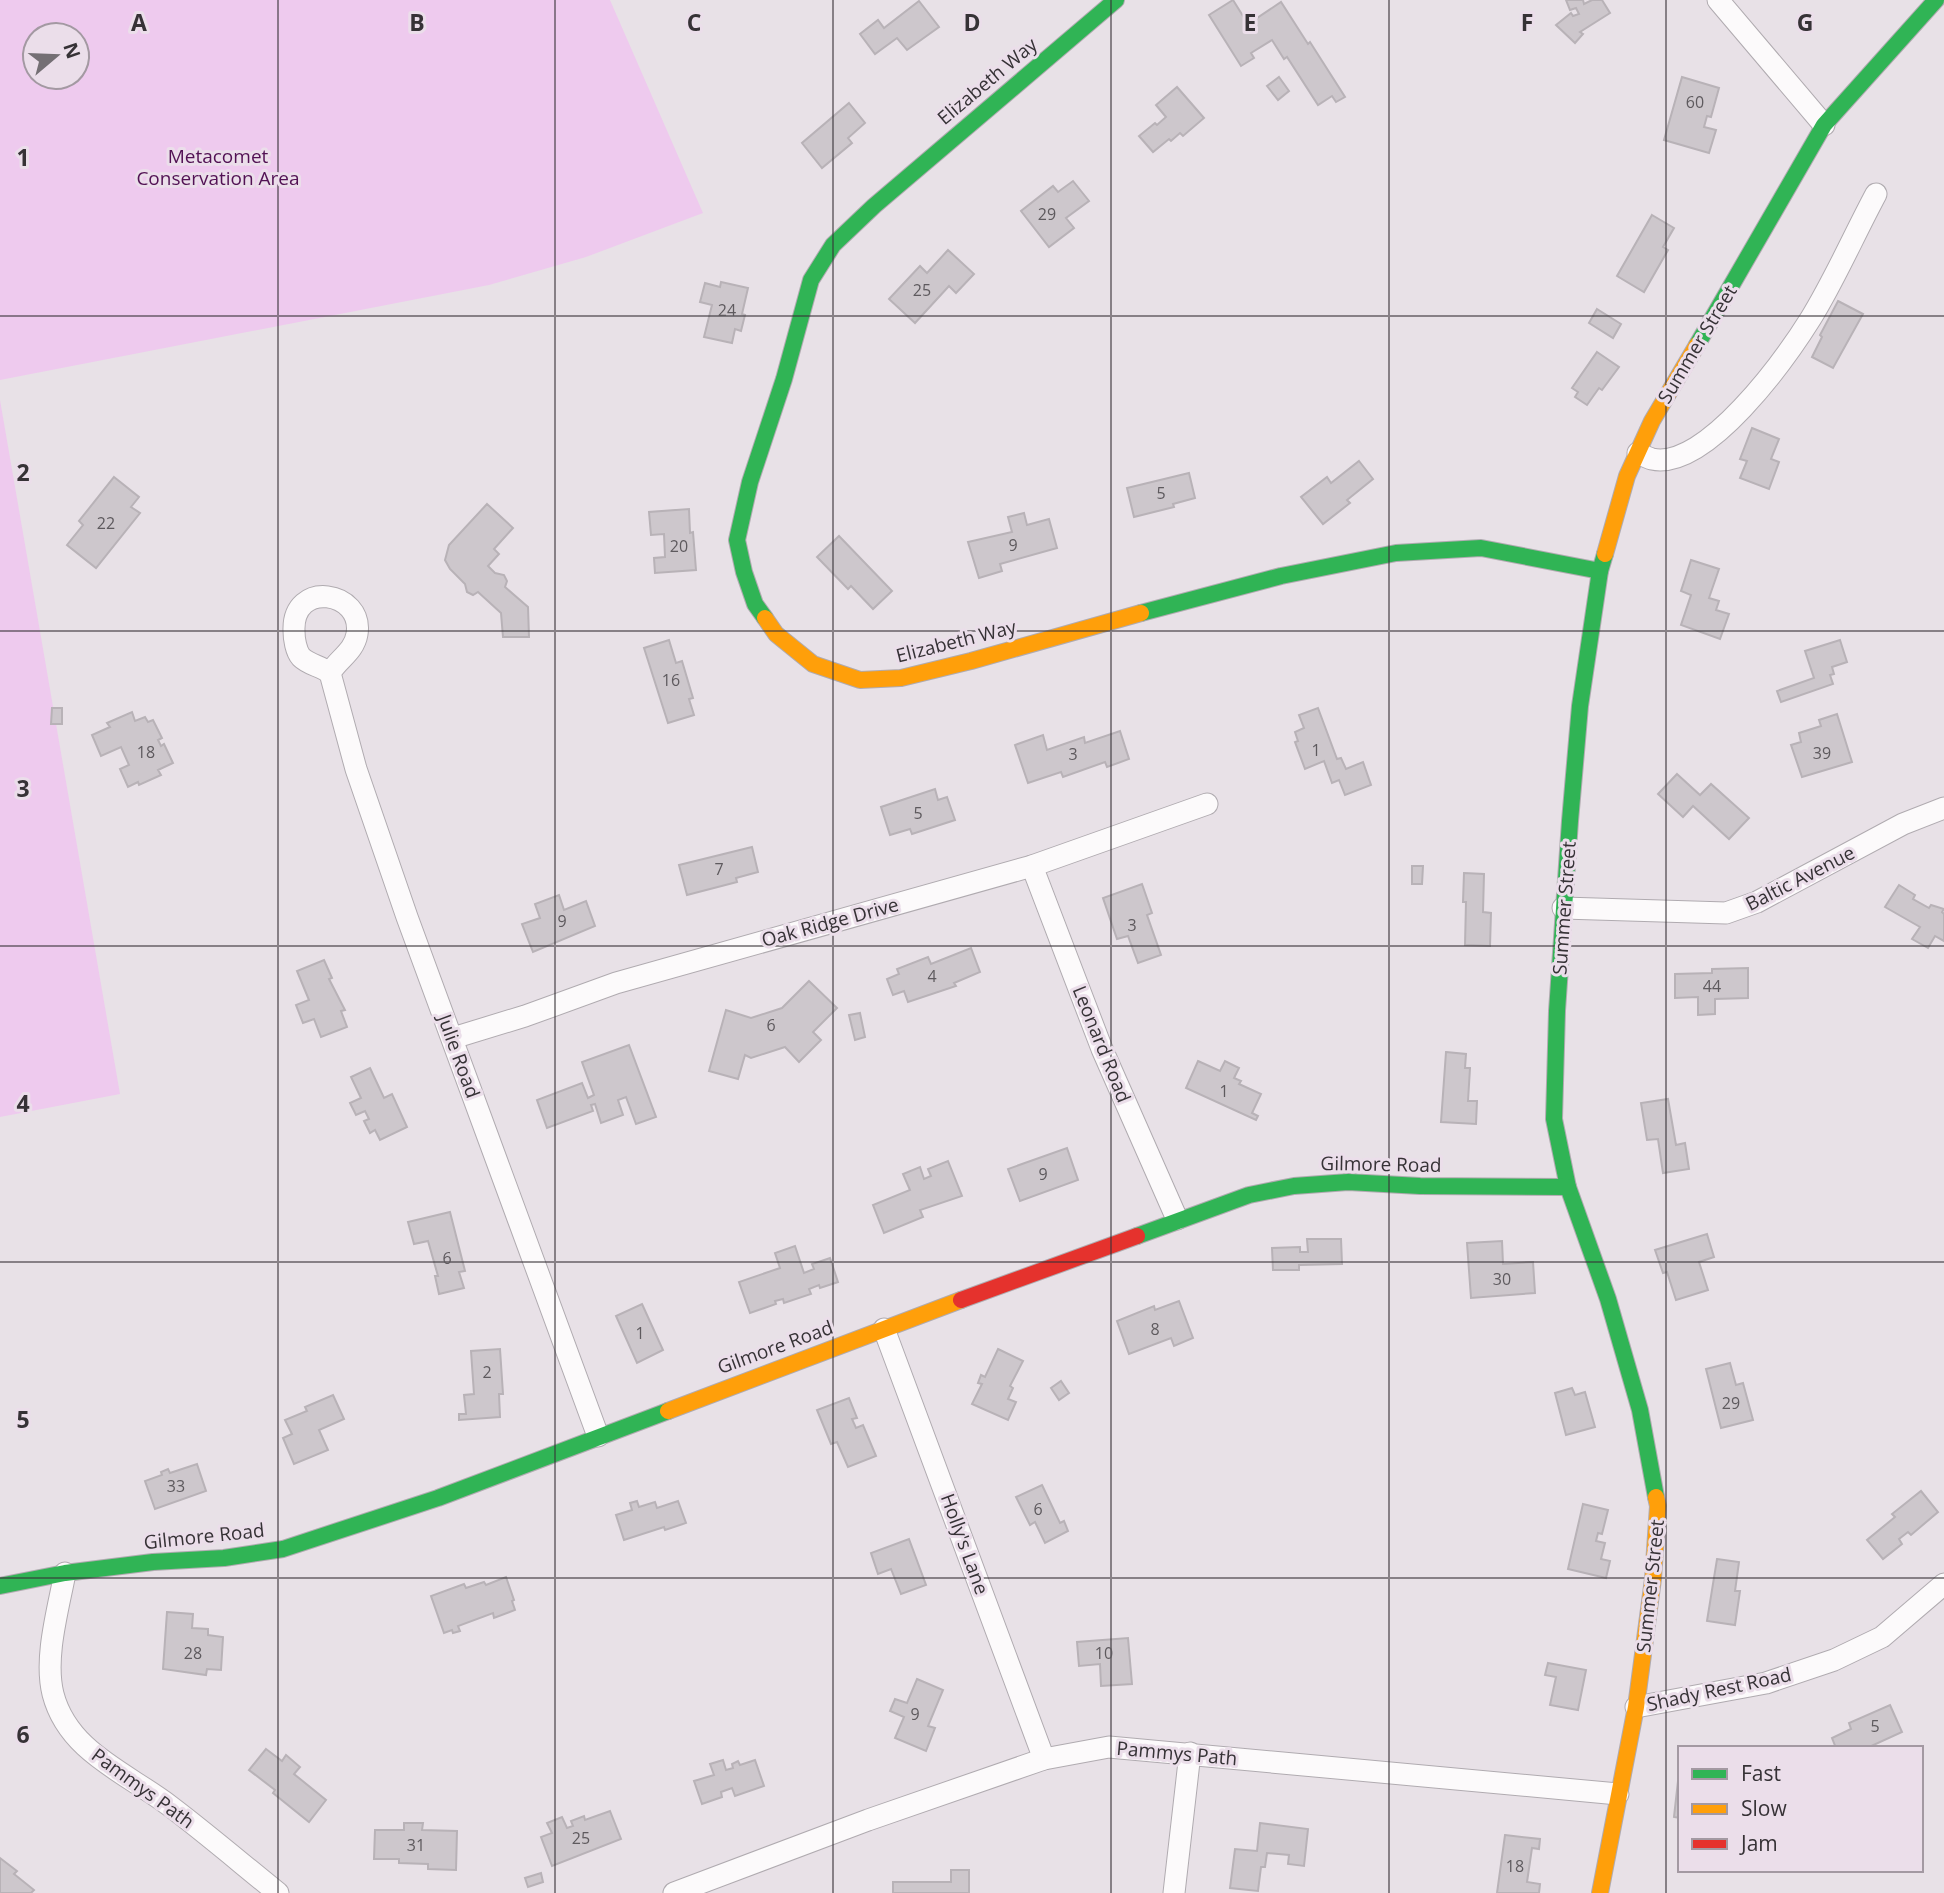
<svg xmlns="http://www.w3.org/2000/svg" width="1944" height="1893" viewBox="0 0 1944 1893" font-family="'Open Sans',sans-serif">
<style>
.green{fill:#eecaee;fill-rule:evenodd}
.building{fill:#cdc7cc;stroke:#b8b2b7;stroke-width:2}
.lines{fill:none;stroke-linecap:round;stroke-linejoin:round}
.street-casing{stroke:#b0abb0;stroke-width:23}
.fast-casing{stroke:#b0abb0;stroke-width:18}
.slow-casing{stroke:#b0abb0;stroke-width:18}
.jam-casing{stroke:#b0abb0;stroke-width:18}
.street{stroke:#fcfafb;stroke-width:21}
.fast{stroke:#30b455;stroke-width:16}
.slow{stroke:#ff9f0a;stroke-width:16}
.jam{stroke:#e5322d;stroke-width:16}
.grid{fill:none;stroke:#363236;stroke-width:2;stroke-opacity:0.55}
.labels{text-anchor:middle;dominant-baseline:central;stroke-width:6;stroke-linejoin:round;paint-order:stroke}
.number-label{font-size:16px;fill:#5e5a5e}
.street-label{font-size:19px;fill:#363236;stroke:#ebdeea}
.park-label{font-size:19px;fill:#521254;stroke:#ebdeea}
.grid-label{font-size:23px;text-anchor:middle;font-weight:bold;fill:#363236;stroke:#ebdeea;stroke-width:6;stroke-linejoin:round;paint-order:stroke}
</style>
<rect width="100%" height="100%" fill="#e8e1e7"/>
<g class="green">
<path d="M0 0H610L703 213 586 257 489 285 0 380ZM35 35H77V77H35Z"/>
<path d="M0 400 120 1094 0 1117Z"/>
</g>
<g class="building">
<path d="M1233 0 1248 24 1281 2 1308 44 1310 42 1345 97 1336 102 1332 96 1318 105 1287 57 1284 59 1272 40 1251 53 1254 58 1241 66 1209 15Z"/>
<path d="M1566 0H1583L1584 4 1592 0H1602L1610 13 1580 32 1583 34 1575 43 1556 25 1571 13 1573 16 1579 14 1576 8 1570 10Z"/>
<path d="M919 1 939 27 907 50 897 38 875 54 860 34 878 20 884 28Z"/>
<path d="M1279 77 1289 91 1278 100 1267 86Z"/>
<path d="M1682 77 1719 88 1711 117 1707 116 1704 127 1716 130 1709 153 1664 140Z"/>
<path d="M1177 87 1204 118 1183 136 1180 133 1171 141 1169 139 1153 152 1139 136 1155 123 1157 125 1166 117 1156 105Z"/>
<path d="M849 103 865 123 848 138 852 143 822 168 802 143Z"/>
<path d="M1073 181 1089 201 1066 218 1074 228 1049 247 1021 211 1053 186 1058 192Z"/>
<path d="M1652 215 1674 228 1663 247 1668 250 1644 292 1617 276Z"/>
<path d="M948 250 974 274 956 293 949 286 915 323 889 299 920 266 927 273Z"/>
<path d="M721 282 748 288 742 314 745 315 741 331 735 329 732 343 704 337 712 305 700 302 705 283 720 287Z"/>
<path d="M1838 301 1863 314 1833 368 1812 357 1822 337 1820 335Z"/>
<path d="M1597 309 1621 324 1613 338 1589 323Z"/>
<path d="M1597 352 1619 367 1602 390 1599 388 1587 405 1575 397 1578 392 1572 388Z"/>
<path d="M1752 428 1779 439 1771 459 1779 462 1769 489 1740 478 1747 461 1740 459Z"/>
<path d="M1359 461 1373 479 1347 500 1350 503 1323 524 1301 497 1327 477 1331 483Z"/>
<path d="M1189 473 1195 498 1173 504 1174 507 1134 517 1127 488Z"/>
<path d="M114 477 139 497 131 507 140 513 96 568 67 545 83 525 79 521Z"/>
<path d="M487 504 513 528 494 549 499 554 488 566 495 573 504 575 507 581 505 587 528 607 529 637H503L501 613 478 592 473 595 467 592 465 584 450 569 445 560 449 545Z"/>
<path d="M689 509 690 533 693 532 696 570 655 573 654 558 665 557 664 534 651 535 649 512Z"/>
<path d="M1024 513 1027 525 1049 519 1057 548 1000 564 1002 571 979 578 968 542 1012 532 1008 517Z"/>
<path d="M839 536 892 591 873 609 851 586 848 589 817 557Z"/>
<path d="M1691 560 1719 569 1709 598 1719 601 1716 610 1729 614 1720 639 1681 625 1691 595 1681 591Z"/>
<path d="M669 640 676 663 682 661 693 698 689 699 694 715 668 723 644 648Z"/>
<path d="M1840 640 1847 662 1832 667 1834 674 1830 675 1833 684 1781 702 1777 691 1814 678 1805 651Z"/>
<path d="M52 708H62V724H51Z"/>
<path d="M1318 708 1337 759 1341 758 1346 769 1363 762 1371 785 1345 795 1339 780 1332 783 1324 761 1305 769 1295 742 1298 741 1295 732 1304 728 1299 715Z"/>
<path d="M132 712 135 721 145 717 148 722 153 720 162 738 158 740 161 746 164 744 173 763 158 770 161 775 139 785 138 782 128 787 120 769 129 765 121 747 101 756 92 735 110 727 107 723Z"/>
<path d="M1837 714 1852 762 1802 777 1791 745 1801 742 1799 733 1821 726 1819 720Z"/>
<path d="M1120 731 1129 759 1107 767 1105 762 1063 777 1061 772 1028 783 1015 745 1043 735 1047 750 1084 737 1085 743Z"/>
<path d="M1677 774 1700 795 1711 784 1749 818 1729 839 1693 806 1683 817 1658 794Z"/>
<path d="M935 789 938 800 947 797 955 820 912 834 910 829 890 835 881 807Z"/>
<path d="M752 847 758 872 736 878 737 882 687 895 679 865Z"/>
<path d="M1412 866H1423L1422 884H1412Z"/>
<path d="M1464 873 1484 874 1483 912 1491 913 1490 946 1465 945 1466 902H1463Z"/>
<path d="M1142 884 1152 913 1147 915 1161 955 1138 963 1128 936 1117 939 1103 898Z"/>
<path d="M1899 885 1915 895 1913 899 1929 908 1931 905 1944 909 1942 912 1944 914V941L1935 936 1928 948 1912 939 1920 927 1885 907Z"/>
<path d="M559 895 564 910 586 901 595 926 533 952 522 924 540 918 535 904Z"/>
<path d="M971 948 980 972 954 983 956 986 908 1002 904 991 893 995 887 979 899 974 897 969 928 957 931 964Z"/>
<path d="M324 960 332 978 329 979 345 1010 341 1011 347 1027 321 1037 314 1019 303 1023 296 1005 309 1000 297 971Z"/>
<path d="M1748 968V998L1715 999V1014L1698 1015V997L1675 998V974L1712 973V969Z"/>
<path d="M809 981 837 1008 813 1032 821 1040 799 1062 785 1047 751 1058 745 1055 738 1079 709 1071 726 1010 751 1018 782 1008Z"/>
<path d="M860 1013 865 1037 855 1040 849 1015Z"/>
<path d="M629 1045 656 1117 636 1124 626 1097 618 1100 623 1115 601 1123 595 1104 591 1105 593 1111 547 1128 537 1100 582 1083 588 1098 594 1095 582 1062Z"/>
<path d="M1446 1052 1466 1054 1465 1068H1470L1468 1101H1477L1476 1124 1441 1122Z"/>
<path d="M1198 1061 1220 1071 1225 1061 1239 1068 1234 1078 1241 1081 1239 1084 1261 1094 1252 1113 1258 1116 1256 1120 1186 1088Z"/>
<path d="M370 1068 384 1098 392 1094 407 1127 380 1140 375 1130 370 1133 364 1121 369 1119 365 1111 356 1115 350 1103 361 1098 351 1077Z"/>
<path d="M1668 1099 1676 1145 1685 1143 1689 1169 1663 1173 1658 1139 1647 1140 1641 1103Z"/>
<path d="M1067 1148 1078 1180 1020 1201 1008 1169Z"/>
<path d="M948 1161 962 1196 920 1210 923 1217 884 1233 873 1205 910 1190 903 1174 920 1167 924 1179 931 1176 928 1169Z"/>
<path d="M450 1212 465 1271 459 1272 464 1288 439 1294 435 1276H438L428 1241 414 1244 408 1222Z"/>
<path d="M1707 1234 1714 1257 1699 1262 1708 1290 1676 1300 1667 1272 1663 1273 1655 1250Z"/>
<path d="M1307 1239H1341L1342 1264 1299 1265V1270H1273L1272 1248 1300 1247V1252H1308Z"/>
<path d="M1502 1241 1503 1264 1533 1262 1535 1293 1471 1298 1467 1243Z"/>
<path d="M795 1246 804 1273 814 1269 812 1264 830 1258 838 1282 820 1288 819 1285 809 1289 811 1294 784 1303 783 1299 775 1301 776 1304 750 1313 739 1282 780 1268 775 1253Z"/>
<path d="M1179 1301 1193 1338 1174 1346 1171 1338 1129 1354 1117 1321 1154 1306 1155 1310Z"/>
<path d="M642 1304 663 1350 637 1363 616 1316Z"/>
<path d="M500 1349 503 1394H499L500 1417 459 1420V1414H466L464 1395 474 1394 471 1351Z"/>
<path d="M998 1349 1023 1361 1010 1386 1013 1388 1008 1399 1016 1402 1008 1420 972 1404 982 1384 978 1383 981 1375 985 1377Z"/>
<path d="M1730 1363 1736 1385 1743 1383 1753 1420 1721 1428 1706 1369Z"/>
<path d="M1061 1381 1069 1393 1059 1400 1051 1388Z"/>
<path d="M1572 1388 1575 1395 1585 1392 1595 1427 1566 1435 1555 1393Z"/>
<path d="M333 1395 344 1419 319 1430 328 1450 294 1464 283 1438 292 1434 285 1420 307 1411 305 1407Z"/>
<path d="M849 1398 857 1418 852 1419 856 1428 863 1425 876 1456 848 1467 837 1442 831 1444 817 1410Z"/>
<path d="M197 1464 206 1491 155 1509 145 1481 162 1475 161 1472 168 1469 170 1473Z"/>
<path d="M1042 1485 1060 1523 1064 1521 1068 1531 1045 1543 1035 1522 1030 1525 1016 1497Z"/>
<path d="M1921 1491 1938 1512 1911 1535 1908 1532 1899 1539 1902 1544 1883 1559 1867 1540 1895 1517 1892 1514Z"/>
<path d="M637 1501 639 1507 655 1502 657 1508 678 1501 686 1523 665 1530 664 1527 624 1540 616 1515 632 1510 630 1503Z"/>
<path d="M1583 1504 1608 1510 1602 1534 1598 1533 1596 1541 1605 1543 1601 1559 1610 1561 1606 1578 1568 1569Z"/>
<path d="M909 1539 926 1585 901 1594 891 1569 878 1574 871 1553Z"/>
<path d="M1717 1559 1739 1562 1735 1591H1740L1735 1625 1707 1621Z"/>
<path d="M506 1577 514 1600 512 1601 515 1610 494 1618 493 1613 458 1626 460 1631 453 1633 452 1630 444 1633 431 1596 464 1584 466 1588 484 1582 486 1585Z"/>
<path d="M167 1612 193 1614 192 1628 208 1629V1635L223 1637 221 1670 207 1669 206 1675 163 1669Z"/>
<path d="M1128 1638 1132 1684 1101 1686 1100 1664 1079 1666 1077 1642Z"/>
<path d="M1548 1663 1586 1670 1578 1710 1550 1705 1556 1677 1545 1675Z"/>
<path d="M917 1679 943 1690 928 1726 935 1728 926 1751 895 1738 904 1717 890 1711 895 1699 907 1703Z"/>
<path d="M1890 1705 1902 1732 1867 1748H1836L1832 1738 1851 1729 1849 1723Z"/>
<path d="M266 1749 282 1761 286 1755 300 1767 294 1774 326 1800 309 1822 273 1793 275 1790 249 1770Z"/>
<path d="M723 1760 726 1770 733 1768 732 1764 738 1761 740 1765 755 1760 764 1786 735 1796 732 1788 721 1792 722 1797 702 1804 694 1781 714 1775 710 1764Z"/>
<path d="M1679 1772H1680V1818L1674 1817Z"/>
<path d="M610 1811 621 1839 552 1866 541 1837 552 1833 547 1823 562 1817 567 1828 573 1826 571 1821 584 1816 585 1820Z"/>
<path d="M404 1823H423L422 1830 457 1831 456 1870 428 1869V1864L399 1863V1859H374L375 1830H404Z"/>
<path d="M1260 1823 1308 1829 1304 1866 1288 1864 1289 1855 1267 1853 1265 1867H1261L1258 1891 1230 1888 1235 1849 1257 1851Z"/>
<path d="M1505 1835 1540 1839 1539 1849 1532 1848 1527 1882 1540 1884 1539 1893H1497Z"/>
<path d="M0 1858 17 1871 14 1874 34 1890 31 1893H0Z"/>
<path d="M951 1870H969V1893H893V1882H951Z"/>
<path d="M541 1873 543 1882 528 1887 525 1878Z"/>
</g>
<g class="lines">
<g class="street-casing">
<g id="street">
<path d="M1718 0 1824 125"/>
<path d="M1638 453C1642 455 1648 458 1652 459 1706 471 1786 358 1811 318 1835 279 1854 235 1876 194"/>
<path d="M330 673C321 666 309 665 301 657 296 651 294 639 294 631 292 579 364 591 357 634 354 652 338 659 330 673L356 769 407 917 598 1436"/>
<path d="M1032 866 1102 1049 1177 1219"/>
<path d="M1563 908 1726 913 1757 902 1903 824 1944 808"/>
<path d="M453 1038 525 1016 616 983 1032 866 1207 804"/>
<path d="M884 1329 1044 1759"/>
<path d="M65 1573C58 1610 44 1658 53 1694 68 1752 127 1773 170 1806 207 1834 242 1864 278 1893"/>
<path d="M1636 1707 1766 1683 1834 1660 1882 1637 1944 1584"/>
<path d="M674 1893 868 1820 1044 1759 1109 1747 1618 1794"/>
<path d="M1174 1893 1190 1753"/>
</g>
</g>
<g class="fast-casing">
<g id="fast">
<path d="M1697 345 1824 125 1936 0"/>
<path d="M1605 554 1600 571 1580 706 1570 821 1557 1011 1554 1119 1568 1187 1608 1299 1640 1410 1656 1497"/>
<path d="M1141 613 1281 576 1396 553 1481 548 1600 571"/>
<path d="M765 618 755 604 744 572 737 540 750 482 784 379 811 280 833 245 874 206 1116 0"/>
<path d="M1137 1236 1249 1195 1294 1186 1348 1182 1420 1186 1568 1187"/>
<path d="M0 1586 65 1573 153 1562 224 1558 283 1549 438 1498 668 1411"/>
</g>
</g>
<g class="slow-casing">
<g id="slow">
<path d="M1605 554 1627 476 1652 421 1697 345"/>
<path d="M765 618 776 634 813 664 860 680 901 678 971 661 1141 613"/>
<path d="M668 1411 961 1300"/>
<path d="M1600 1893 1636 1707 1653 1579 1658 1506 1656 1497"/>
</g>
</g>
<g class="jam-casing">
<path id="jam" d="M961 1300 1137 1236"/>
</g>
<use href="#street" class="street"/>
<use href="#fast" class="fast"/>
<use href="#slow" class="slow"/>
<use href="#jam" class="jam"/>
</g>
<path class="grid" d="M278 0V1893M555 0V1893M833 0V1893M1111 0V1893M1389 0V1893M1666 0V1893M0 316H1944M0 631H1944M0 946H1944M0 1262H1944M0 1578H1944"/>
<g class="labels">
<g class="number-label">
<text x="1695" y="102">60</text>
<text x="1047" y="214">29</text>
<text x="922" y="290">25</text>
<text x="727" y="310">24</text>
<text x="1161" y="493">5</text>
<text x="106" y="523">22</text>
<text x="1013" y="545">9</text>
<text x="679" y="546">20</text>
<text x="671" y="680">16</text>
<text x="1316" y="750">1</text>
<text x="146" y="752">18</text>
<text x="1822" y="753">39</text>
<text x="1073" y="754">3</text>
<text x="918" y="813">5</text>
<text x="719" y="869">7</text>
<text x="562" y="921">9</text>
<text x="1132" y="925">3</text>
<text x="932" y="976">4</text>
<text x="1712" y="986">44</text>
<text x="771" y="1025">6</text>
<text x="1224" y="1091">1</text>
<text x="1043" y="1174">9</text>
<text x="447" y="1258">6</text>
<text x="1502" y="1279">30</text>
<text x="1155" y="1329">8</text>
<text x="640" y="1333">1</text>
<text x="487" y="1372">2</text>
<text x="1731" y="1403">29</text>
<text x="176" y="1486">33</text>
<text x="1038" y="1509">6</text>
<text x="193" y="1653">28</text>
<text x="1104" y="1653">10</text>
<text x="915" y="1714">9</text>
<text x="1875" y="1726">5</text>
<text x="581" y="1838">25</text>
<text x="416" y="1845">31</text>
<text x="1515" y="1866">18</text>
</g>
<g class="street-label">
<text transform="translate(987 81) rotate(-40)">Elizabeth Way</text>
<text transform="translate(1697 344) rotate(-59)">Summer Street</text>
<text transform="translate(956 641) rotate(-14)">Elizabeth Way</text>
<text transform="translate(1800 878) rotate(-27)">Baltic Avenue</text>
<text transform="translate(1564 908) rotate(-86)">Summer Street</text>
<text transform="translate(830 922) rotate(-15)">Oak Ridge Drive</text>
<text transform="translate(1102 1044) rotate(68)">Leonard Road</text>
<text transform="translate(459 1056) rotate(70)">Julie Road</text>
<text transform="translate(1381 1164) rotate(1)">Gilmore Road</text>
<text transform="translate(775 1347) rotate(-20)">Gilmore Road</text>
<text transform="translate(204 1536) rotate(-6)">Gilmore Road</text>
<text transform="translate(965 1544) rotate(70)">Holly's Lane</text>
<text transform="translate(1650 1586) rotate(-84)">Summer Street</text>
<text transform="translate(1719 1689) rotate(-12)">Shady Rest Road</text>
<text transform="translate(1177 1753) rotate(5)">Pammys Path</text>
<text transform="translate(143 1788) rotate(36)">Pammys Path</text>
</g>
<g class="park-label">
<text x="218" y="156">Metacomet<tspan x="218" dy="22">Conservation Area</tspan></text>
</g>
</g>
<g class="grid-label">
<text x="139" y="31">A</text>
<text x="417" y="31">B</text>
<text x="694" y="31">C</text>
<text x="972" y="31">D</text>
<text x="1250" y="31">E</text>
<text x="1527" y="31">F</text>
<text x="1805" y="31">G</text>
<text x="23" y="166">1</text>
<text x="23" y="481">2</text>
<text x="23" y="797">3</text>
<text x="23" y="1112">4</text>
<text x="23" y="1428">5</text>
<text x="23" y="1743">6</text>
</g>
<rect x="1678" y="1746" width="245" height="126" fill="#ebdeea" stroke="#a399a2" stroke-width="2"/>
<rect x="1692" y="1769" width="35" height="10" fill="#30b455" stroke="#a399a2" stroke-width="2"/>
<text x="1741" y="1781" font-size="21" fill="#363236">Fast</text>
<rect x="1692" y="1804" width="35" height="10" fill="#ff9f0a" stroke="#a399a2" stroke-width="2"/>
<text x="1741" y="1816" font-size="21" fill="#363236">Slow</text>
<rect x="1692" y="1839" width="35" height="10" fill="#e5322d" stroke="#a399a2" stroke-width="2"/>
<text x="1741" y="1851" font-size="21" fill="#363236">Jam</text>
<g transform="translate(56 56) rotate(71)"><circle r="33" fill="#ebdeea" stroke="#a399a2" stroke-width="2"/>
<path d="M0-5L12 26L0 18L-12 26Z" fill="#746f74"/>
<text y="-10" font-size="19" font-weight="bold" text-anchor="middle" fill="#363236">N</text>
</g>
</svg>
